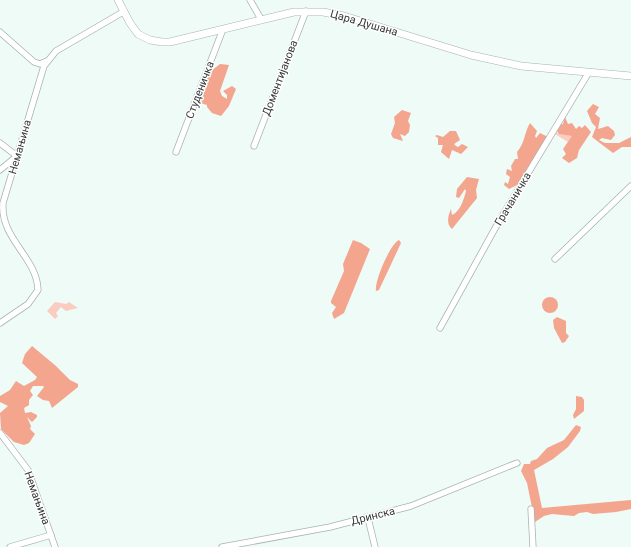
<svg xmlns="http://www.w3.org/2000/svg" width="631" height="547" viewBox="0 0 631 547" font-family="Roboto,sans-serif">
<style>
.green{fill:#facdc0}
.forest{fill:#f3a58e}
.lines{fill:none;stroke-linecap:round;stroke-linejoin:round}
.minor-casing{stroke:#a7b3af;stroke-width:7}
.tertiary-casing{stroke:#a7b3af;stroke-width:8}
.minor{stroke:#fff;stroke-width:5.5}
.tertiary{stroke:#fff;stroke-width:7}
.labels{text-anchor:middle;dominant-baseline:central;stroke-width:3;stroke-linejoin:round;paint-order:stroke}
.street-label{font-size:11px;fill:#363b39;stroke:#fff}
</style>
<rect width="100%" height="100%" fill="#eefbf7"/>
<g class="green">
<path d="M557 131V133L572 136V138L568 142 555 134Z"/>
<path d="M55 302 66 304 69 302 78 308 66 311 61 307 56 313 58 316 55 319 47 311Z"/>
</g>
<g class="forest">
<path d="M220 64 229 65 220 91 222 96 227 99V95L223 91 232 86 236 89 229 106 221 116 212 113 207 107V105L200 103V99L211 71Z"/>
<path d="M593 104 599 107 595 114 600 118 598 129 608 126 614 131 615 135 611 140 602 138 599 140 605 143H619L631 137V147H622L613 153 592 137 596 127 592 123 587 111Z"/>
<path d="M402 110 411 113 408 121 410 125 409 132 405 136 400 134 403 141 393 138 391 134 395 123 394 117Z"/>
<path d="M565 117 568 124 572 123 576 129 579 126 582 128 585 125 591 132 579 150 577 158 569 163 562 158 566 154 563 149 572 136 559 134 557 131 560 125 563 124Z"/>
<path d="M530 123 537 131 535 136 536 138 540 133 548 137 519 184 509 189 504 185 505 182 508 184 510 177 506 174 507 169 512 171 511 166 515 159H518L517 152C525 143 524 133 530 123Z"/>
<path d="M450 131H456L460 140 454 144 456 146 458 147 462 144 468 147 461 154 452 150 449 159 441 152 443 145H438V138L435 136 437 135 443 137Z"/>
<path d="M467 177 479 179 476 190 477 198 452 229C446 224 448 216 451 209L452 215C460 212 464 199 466 191L465 189 459 198 456 197 457 189Z"/>
<path d="M353 240 361 243 370 249 344 313 334 319 332 313 336 307 331 303V301L344 271 343 264Z"/>
<path d="M399 240 401 243 379 290 376 291C374 282 390 244 399 240Z"/>
<circle cx="550" cy="305" r="8"/>
<path d="M557 317 566 321V333L569 336 565 342 562 343 554 328 553 320Z"/>
<path d="M32 346 56 366 70 380 78 384V387L52 408 49 401 43 400 37 396 44 387 43 386H33L30 391 33 395 29 400V405L24 408 25 413 31 412 37 415V417L32 422 27 417 31 426 30 429 35 434 29 443 24 445 14 442 1 429 0 413 8 406 0 402V396L10 390 16 381 24 386 35 380 37 377 22 363 25 354Z"/>
<path d="M576 396 582 397 584 400V411L574 419 573 415 576 409Z"/>
<path d="M576 425 581 427 580 431 568 447 553 459 534 470 542 508 631 500V509L616 512 593 514 587 512 579 513 574 516 552 514 544 516 535 522 527 483 521 471 524 464H530L531 461 537 459 547 448 564 440Z"/>
</g>
<g class="lines">
<g class="minor-casing">
<g id="minor">
<path d="M250 0 261 19"/>
<path d="M0 32 34 62 40 64 47 61"/>
<path d="M0 143 17 156 0 170"/>
<path d="M254 146 306 11"/>
<path d="M176 152 223 29"/>
<path d="M555 259 631 186"/>
<path d="M0 323 28 304 38 290C37 257 0 239 3 203L44 66 56 51 123 12"/>
<path d="M440 328 498 223 589 72"/>
<path d="M0 433 28 470 55 547"/>
<path d="M531 509 533 547"/>
<path d="M368 518 375 547"/>
<path d="M10 547 51 535"/>
<path d="M222 547 330 527 411 506 517 463"/>
</g>
</g>
<g class="tertiary-casing">
<path id="tertiary" d="M118 0 130 23 138 34 150 40 162 42H170L294 12H323L344 16 471 55 521 66 631 76"/>
</g>
<use href="#minor" class="minor"/>
<use href="#tertiary" class="tertiary"/>
</g>
<g class="labels">
<g class="street-label">
<text transform="translate(364 23) rotate(16)">Цара Душана</text>
<text transform="translate(280 78) rotate(-69)">Доментијанова</text>
<text transform="translate(200 90) rotate(-69)">Студеничка</text>
<text transform="translate(20 147) rotate(-74)">Немањина</text>
<text transform="translate(513 199) rotate(-59)">Грачаничка</text>
<text transform="translate(37 498) rotate(70)">Немањина</text>
<text transform="translate(373 516) rotate(-14)">Дринска</text>
</g>
</g>
</svg>
